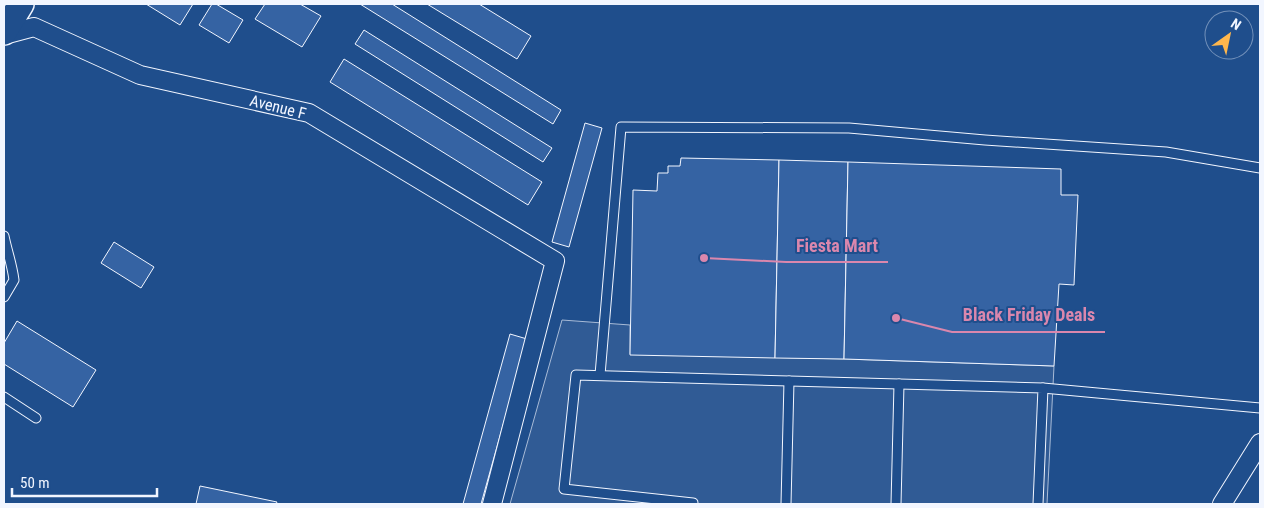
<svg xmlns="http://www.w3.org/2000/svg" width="1264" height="508" viewBox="0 0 1264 508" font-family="'Roboto Condensed',sans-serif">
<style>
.built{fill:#305b95;stroke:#a8bbd7}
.building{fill:#3563a3;stroke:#f2f6ff}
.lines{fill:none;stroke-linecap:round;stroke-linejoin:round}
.lane-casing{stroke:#f2f6ff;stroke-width:11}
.street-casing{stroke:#f2f6ff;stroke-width:20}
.secondary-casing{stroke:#f2f6ff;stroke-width:28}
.lane{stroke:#1f4e8c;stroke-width:9}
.street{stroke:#1f4e8c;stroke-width:18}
.secondary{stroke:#1f4e8c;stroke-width:25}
.labels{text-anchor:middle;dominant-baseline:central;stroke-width:4;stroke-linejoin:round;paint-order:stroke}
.street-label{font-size:16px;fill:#f2f6ff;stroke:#1f4e8c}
.leader{fill:none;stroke:#da87ad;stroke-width:2}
.callout-dot{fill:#da87ad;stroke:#1f4e8c;stroke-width:2}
.callout-label{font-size:18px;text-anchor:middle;font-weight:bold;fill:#da87ad;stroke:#1f4e8c;stroke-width:4;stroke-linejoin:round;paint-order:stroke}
</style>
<rect width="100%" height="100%" fill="#1f4e8c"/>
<path class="built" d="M562 320 630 325V354L844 359 1054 366 1047 504H510Z"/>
<g class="building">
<path d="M146 4H193L180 25Z"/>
<path d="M212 4H216L243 20 229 43 199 25Z"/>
<path d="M265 4H300L321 16 302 47 255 19Z"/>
<path d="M360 4H392L561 110 553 124Z"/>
<path d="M427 4H479L531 36 517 59Z"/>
<path d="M364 30 552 148 543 162 355 44Z"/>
<path d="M344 59 542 182 528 205 330 82Z"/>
<path d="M585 123 602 128 569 247 552 242Z"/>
<path d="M681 158 779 160 775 358 630 355 633 190 657 191 658 173H668V166H680Z"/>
<path d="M779 160 848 162 844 359 775 358Z"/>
<path d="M848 162 1061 169V195H1078L1074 285 1059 284 1054 366 844 359Z"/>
<path d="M114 242 154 267 141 288 101 263Z"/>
<path d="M17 321 96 370 73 407 4 364V343Z"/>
<path d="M510 334 527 339 481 504H463Z"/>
<path d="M200 486 277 502 276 504H196Z"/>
</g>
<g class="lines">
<g class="lane-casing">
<g id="lane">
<path d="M4 236C7 251 12 264 14 280L4 297"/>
<path d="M600 375 621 127 849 128 985 140 1166 152 1260 168"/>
<path d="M1043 388 1260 408"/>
<path d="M4 397 36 418"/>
<path d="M693 504V503L564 489 576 375 1043 388 1038 504"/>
<path d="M786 504 789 381"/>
<path d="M896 504 899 384"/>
</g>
</g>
<g class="street-casing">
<g id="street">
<path d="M4 35 34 27 140 75 309 113 555 261 492 504"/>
<path d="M1222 504 1260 443"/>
</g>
</g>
<g class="secondary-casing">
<path id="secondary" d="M4 32 21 4"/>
</g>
<use href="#lane" class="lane"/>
<use href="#street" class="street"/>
<use href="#secondary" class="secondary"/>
</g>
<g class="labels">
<g class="street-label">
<text transform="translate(278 107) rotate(14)">Avenue F</text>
</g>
</g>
<path class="leader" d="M704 258L786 262H888M896 318L952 332H1105"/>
<g class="callout-dot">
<circle cx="704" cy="258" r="5"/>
<circle cx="896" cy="318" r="5"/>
</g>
<g class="callout-label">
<text x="837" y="252">Fiesta Mart</text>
<text x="1029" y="321">Black Friday Deals</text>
</g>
<rect width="1264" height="508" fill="none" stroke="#f2f6ff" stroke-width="10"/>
<g transform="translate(1229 35) rotate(33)"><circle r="24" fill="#1f4e8c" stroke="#7391ba"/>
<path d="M0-4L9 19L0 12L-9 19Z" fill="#ffb74d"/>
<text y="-8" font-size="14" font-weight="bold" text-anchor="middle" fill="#f2f6ff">N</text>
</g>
<path d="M12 488v8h145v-8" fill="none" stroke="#f2f6ff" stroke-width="2.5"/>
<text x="20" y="488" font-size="15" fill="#f2f6ff" stroke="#1f4e8c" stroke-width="4" paint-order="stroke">50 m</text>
</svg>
